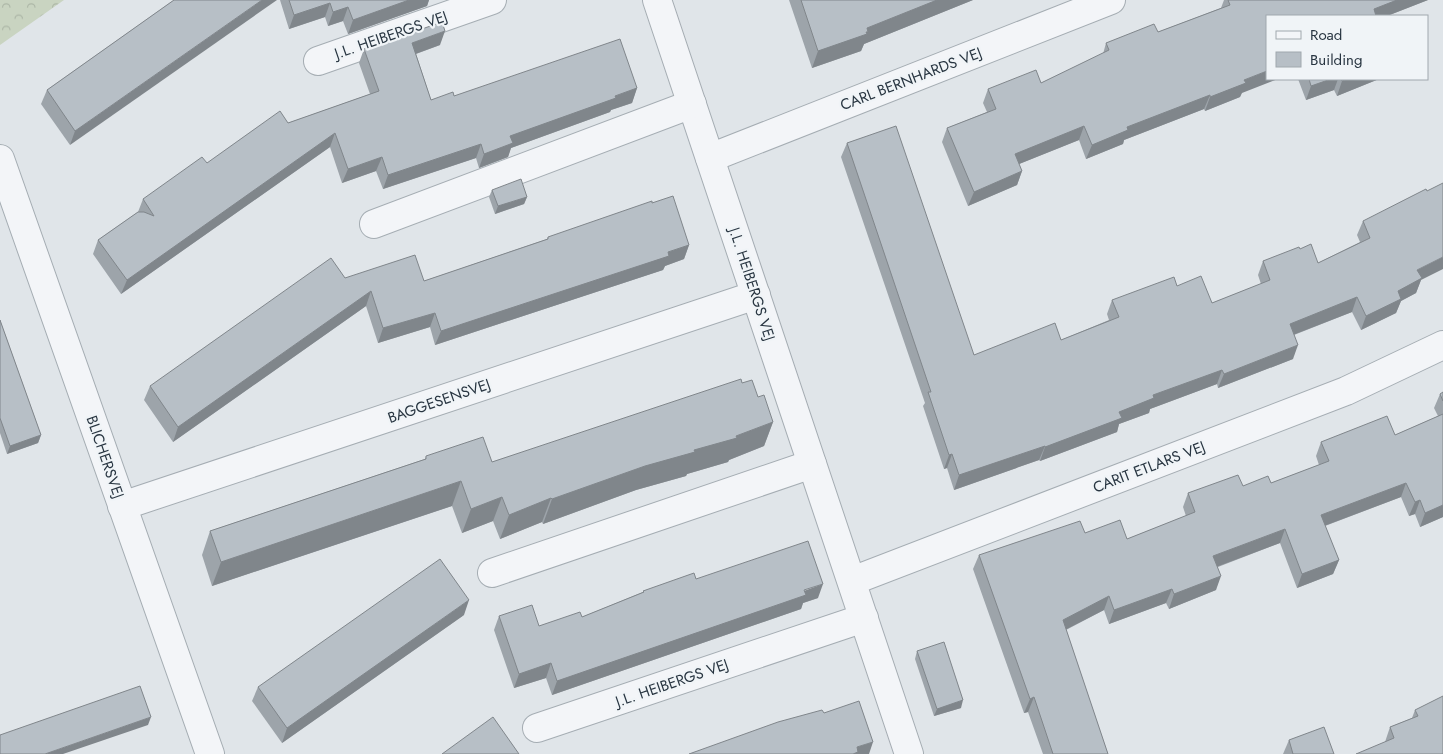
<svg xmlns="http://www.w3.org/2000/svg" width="1443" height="754" viewBox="0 0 1443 754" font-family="Jost,sans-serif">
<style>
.park{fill:url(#park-crowns)}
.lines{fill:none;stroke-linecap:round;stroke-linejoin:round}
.street-casing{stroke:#a5adb3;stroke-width:30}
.street{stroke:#f3f5f8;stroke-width:28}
.wall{fill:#9da4aa}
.shaded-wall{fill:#80868b}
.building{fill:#b7bfc6;stroke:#80868b}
.labels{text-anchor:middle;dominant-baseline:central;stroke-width:4.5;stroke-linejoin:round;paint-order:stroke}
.street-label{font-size:15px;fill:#283541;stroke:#f0f4f7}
</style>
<defs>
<pattern id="park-crowns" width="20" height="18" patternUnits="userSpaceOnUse" patternTransform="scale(1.25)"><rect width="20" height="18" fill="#c9d4c1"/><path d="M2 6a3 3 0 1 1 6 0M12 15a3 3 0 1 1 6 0" fill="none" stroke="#adb7a7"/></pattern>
</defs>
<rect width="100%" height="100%" fill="#e0e5e9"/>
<path class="park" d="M0 0H64L0 45Z"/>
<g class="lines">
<g class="street-casing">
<g id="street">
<path d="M657 0 909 754"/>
<path d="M318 61 492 0"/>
<path d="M710 158 1111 0"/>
<path d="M0 159 210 754"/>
<path d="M374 224 692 104"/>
<path d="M122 506 756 295"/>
<path d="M492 573 812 464"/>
<path d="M852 581 1346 391 1443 345"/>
<path d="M537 728 864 618"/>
</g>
</g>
<use href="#street" class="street"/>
</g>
<g class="wall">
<path d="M174 0 70 145 41 104 47 90Z"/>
<path d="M280 0H429L427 6 348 34 343 21 328 26 325 17 289 29Z"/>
<path d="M789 0H973L864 44 861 51 812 68Z"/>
<path d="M1224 0H1428L1387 16H1267L1240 97 1205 111 1204 109 1124 140 1123 144 1086 159 1079 140 1019 164 1022 171 1017 185 968 206 942 142 947 128 987 112 983 103 988 89 1041 83 1103 54 1106 43 1158 32 1221 8Z"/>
<path d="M440 45 416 54 431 100 454 96 637 88 632 103 611 110 610 112 511 148 508 157 479 168 476 158 383 189 376 171 342 183 330 147 121 294 93 254 98 240 138 212 143 199 207 163 288 123 370 94 359 63 364 49Z"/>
<path d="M1298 79H1379L1337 96 1334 90 1306 100Z"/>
<path d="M847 143 974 355 1061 340 1109 320 1107 314 1112 300 1177 286 1212 303 1261 284 1258 275 1263 261 1300 249 1318 263 1360 242 1357 235 1363 221 1421 280 1416 293 1401 301 1396 313 1361 330 1352 312 1294 335 1293 359 1218 388 1217 384 1150 409 1149 413 1119 424 1117 432 1040 461 1039 460 954 490 947 468 944 469 923 406 925 403 841 157Z"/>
<path d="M492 190 527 197 524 204 495 214 489 197Z"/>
<path d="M548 237 689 245 684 259 665 266 663 270 435 345 430 327 378 343 366 306 173 442 144 400 150 386 345 278 424 281 547 239Z"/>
<path d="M0 320 41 435 38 443 7 454 0 433Z"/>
<path d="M742 383 758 397 773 422 764 446 729 460 728 462 687 474 686 476 636 490 543 524 542 522 500 539 493 521 462 533 452 506 212 586 202 555 210 531 425 459 426 456 492 462Z"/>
<path d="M1443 392V517L1420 527 1415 514 1409 516 1401 497 1325 526 1339 560 1333 574 1297 588 1280 543 1218 567 1216 590 1169 609 1166 603 1109 624 1104 610 1066 630 1108 754H1043L1028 712 1024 713 973 569 979 555 1085 533 1127 539 1186 516 1183 507 1188 493 1243 486 1271 483 1319 465 1316 456 1321 442 1395 435 1438 416 1434 408 1440 394Z"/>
<path d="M696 579 818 598 803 603 801 609 552 695 546 678 514 688 494 630 499 616 539 626 582 617 643 592V591Z"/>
<path d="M464 615 282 743 252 701 258 687Z"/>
<path d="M917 651 961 708 934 716 915 659Z"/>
<path d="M1415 710 1443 754 1385 742 1390 727 1412 718Z"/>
<path d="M1289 740 1334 754H1283Z"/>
</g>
<g class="shaded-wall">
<path d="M262 0H277L70 145 75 131Z"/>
<path d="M409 0H429L427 6 348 34 353 20Z"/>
<path d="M937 0H973L864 44 861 51 812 68 818 51 867 28Z"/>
<path d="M1397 0H1428L1387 16H1371L1374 9Z"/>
<path d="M330 3 325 17 289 29 294 15Z"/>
<path d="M348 7 343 21 328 26 333 12Z"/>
<path d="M445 31 440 45 407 57 412 43Z"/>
<path d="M1267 71V79H1278L1242 93 1240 97 1205 111 1210 97 1244 80Z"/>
<path d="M1331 79H1338L1334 90 1306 100 1311 86Z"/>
<path d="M1349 79H1379L1337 96 1342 81Z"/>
<path d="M637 88 632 103 611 110 610 112 511 148 508 157 479 168 484 154 510 136Z"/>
<path d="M1210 95 1204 109 1124 140 1123 144 1086 159 1092 145 1127 127Z"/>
<path d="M1084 126 1079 140 1009 168 1015 154Z"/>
<path d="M335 133 330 147 121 294 127 280Z"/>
<path d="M481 144 476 158 383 189 388 175Z"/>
<path d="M382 157 376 171 342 183 348 169Z"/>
<path d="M1022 171 1017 185 968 206 974 192Z"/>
<path d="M527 197 524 204 495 214 498 206Z"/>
<path d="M689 245 684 259 665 266 663 270 435 345 441 331Z"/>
<path d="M1443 257V269L1421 280 1416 293 1401 301 1396 313 1361 330 1366 316 1398 291 1417 270Z"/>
<path d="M371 291 366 306 173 442 178 427Z"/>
<path d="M1357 297 1352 312 1285 338 1290 324Z"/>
<path d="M435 313 430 327 378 343 383 328Z"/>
<path d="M1298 345 1293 359 1218 388 1224 374Z"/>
<path d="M1222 370 1217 384 1150 409 1149 413 1119 424 1117 432 1040 461 1045 447 1153 395Z"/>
<path d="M773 422 764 446 729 460 728 462 687 474 686 476 636 490 543 524 552 499 645 466 736 436Z"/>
<path d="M41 435 38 443 7 454 10 446Z"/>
<path d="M1045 446 1039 460 954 490 959 475Z"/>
<path d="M952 454 947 468 944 469 949 455Z"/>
<path d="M461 481 452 506 212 586 221 562Z"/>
<path d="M1406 483 1401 497 1316 529 1321 515Z"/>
<path d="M502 497 493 521 462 533 471 509Z"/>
<path d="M551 498 542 522 500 539 509 515Z"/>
<path d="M1420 500 1415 514 1409 516 1415 502Z"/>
<path d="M1443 505V517L1420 527 1425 513Z"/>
<path d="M1285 529 1280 543 1208 570 1213 556Z"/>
<path d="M1339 560 1333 574 1297 588 1302 574Z"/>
<path d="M1221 576 1216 590 1169 609 1174 594Z"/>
<path d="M823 584 818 598 803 603 801 609 552 695 557 681Z"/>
<path d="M1172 589 1166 603 1109 624 1114 610Z"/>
<path d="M1109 596 1104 610 1057 634 1063 620Z"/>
<path d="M469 600 464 615 282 743 287 728Z"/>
<path d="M551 663 546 678 514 688 519 674Z"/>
<path d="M1034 697 1028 712 1024 713 1030 699Z"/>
<path d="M963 700 961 708 934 716 937 709Z"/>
<path d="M151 717 148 725 63 754H45Z"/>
<path d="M873 742 869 754H853L857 747Z"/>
</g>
<g class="building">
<path d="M174 0H262L75 131 47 90Z"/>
<path d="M289 0H409L353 20 348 7 333 12 330 3 294 15Z"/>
<path d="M801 0H937L867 28 868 32H866L867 34 818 51Z"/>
<path d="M1228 0H1397L1374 9 1376 16H1267V71L1244 80 1246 83 1210 97V95L1127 127 1128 130 1092 145 1084 126 1015 154 1022 171 974 192 947 128 996 109 988 89 1036 70 1041 83 1109 50 1106 43 1154 24 1158 32 1230 5Z"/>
<path d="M442 22 445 31 412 43 431 100 453 92 454 96 620 39 637 88 615 96 616 98 510 136 513 143 484 154 481 144 388 175 382 157 348 169 335 133 127 280 98 240 138 212H144L154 216 143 199 202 157 207 163 280 111 288 123 379 91 364 49Z"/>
<path d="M1309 79H1331L1311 86Z"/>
<path d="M1341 79H1349L1342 81Z"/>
<path d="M896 126 974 355 1055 323 1061 340 1119 317 1112 300 1174 277 1177 286 1201 276 1212 303 1270 280 1263 261 1299 247 1300 249 1311 244 1318 263 1370 238 1363 221 1426 189 1427 191 1443 183V257L1417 270 1422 278 1398 291 1401 299 1366 316 1357 297 1290 324 1298 345 1224 374 1222 370 1153 395 1154 398 1119 412 1122 418 1045 447V446L959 475 952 454 949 455 928 392H931L847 143Z"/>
<path d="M521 179 527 197 498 206 492 190Z"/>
<path d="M673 196 689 245 668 252 669 256 441 331 435 313 383 328 371 291 178 427 150 386 331 258 345 278 415 255 424 281 548 239V237L652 201V203Z"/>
<path d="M0 320 41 435 10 446 0 418Z"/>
<path d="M741 379 742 383 752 380 758 397 764 395 773 422 736 436 737 438 694 450 695 452 645 466 552 499 551 498 509 515 502 497 471 509 461 481 221 562 210 531 426 459V456L483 437 492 462Z"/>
<path d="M1443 392V401L1440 394Z"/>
<path d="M1443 414V505L1425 513 1420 500 1415 502 1406 483 1321 515 1339 560 1302 574 1285 529 1213 556 1221 576 1174 594 1172 589 1114 610 1109 596 1063 620 1108 754H1053L1034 697 1030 699 979 555 1080 521 1085 533 1120 520 1127 539 1195 512 1188 493 1238 475 1243 486 1268 476 1271 483 1329 461 1321 442 1387 416 1395 435Z"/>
<path d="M808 541 823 584 804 590 806 595 557 681 551 663 519 674 499 616 532 605 539 626 580 612 582 617 644 592 643 591 694 573 696 579Z"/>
<path d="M440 559 469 600 287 728 258 687Z"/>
<path d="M944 642 963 700 937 709 917 651Z"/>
<path d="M140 686 151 717 45 754H0V735Z"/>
<path d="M1443 696V754H1356L1394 738 1390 727 1418 716 1415 710Z"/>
<path d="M859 701 873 742 857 747 858 752 853 754H689L778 722 822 710 824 713Z"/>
<path d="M493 717 519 754H442Z"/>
<path d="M1324 727 1334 754H1293L1289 740Z"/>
</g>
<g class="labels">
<g class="street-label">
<text transform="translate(391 35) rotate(-19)">J.L. HEIBERGS VEJ</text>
<text transform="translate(911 79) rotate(-21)">CARL BERNHARDS VEJ</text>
<text transform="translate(752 284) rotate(72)">J.L. HEIBERGS VEJ</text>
<text transform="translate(439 401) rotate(-19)">BAGGESENSVEJ</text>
<text transform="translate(105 457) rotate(71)">BLICHERSVEJ</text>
<text transform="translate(1149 467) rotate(-21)">CARIT ETLARS VEJ</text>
<text transform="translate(672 683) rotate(-19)">J.L. HEIBERGS VEJ</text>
</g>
</g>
<rect x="1266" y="15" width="162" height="65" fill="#f0f4f7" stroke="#a0a8ae"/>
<rect x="1276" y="31" width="25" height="8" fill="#f3f5f8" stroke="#a0a8ae"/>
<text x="1310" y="40" font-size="15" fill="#283541">Road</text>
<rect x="1276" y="52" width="25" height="15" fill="#b7bfc6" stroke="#a0a8ae"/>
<text x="1310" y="65" font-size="15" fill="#283541">Building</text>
</svg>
